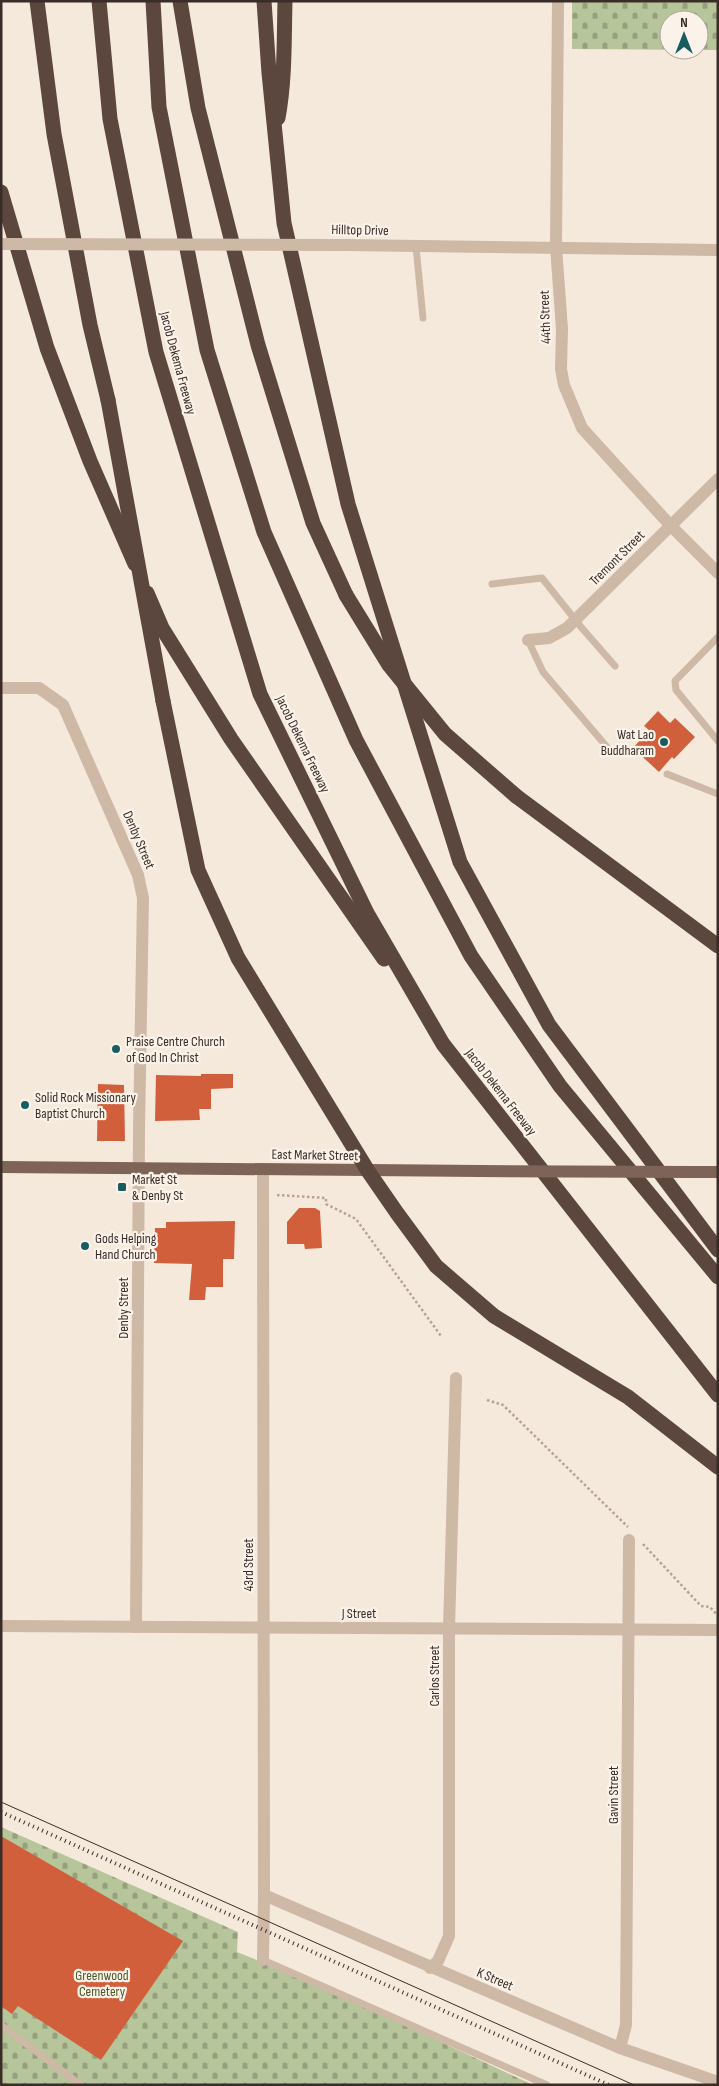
<svg xmlns="http://www.w3.org/2000/svg" width="719" height="2086" viewBox="0 0 719 2086" font-family="'Sofia Sans Condensed',sans-serif">
<style>
.cemetery{fill:url(#cemetery-stones);fill-rule:evenodd}
.building{fill:#d25f3c}
.lines{fill:none;stroke-linecap:round;stroke-linejoin:round}
.path{stroke:#baa290;stroke-width:2.5;stroke-dasharray:2.5 2.5;stroke-linecap:butt}
.service{stroke:#ceb8a6;stroke-width:7}
.minor{stroke:#ceb8a6;stroke-width:12}
.tertiary{stroke:#ceb8a6;stroke-width:12}
.primary{stroke:#7d6457;stroke-width:12}
.motorway{stroke:#5b473e;stroke-width:15}
.tram{stroke:#3a2d28;stroke-width:1}
.rail{stroke:#3a2d28;stroke-width:4;stroke-dasharray:1 4;stroke-linecap:butt}
.tertiary-bridge{stroke:#ceb8a6;stroke-width:12}
.primary-bridge{stroke:#7d6457;stroke-width:12}
.motorway-bridge{stroke:#5b473e;stroke-width:15}
.poi-dot{fill:#195c60;stroke:#fbf3e9;stroke-width:2}
.labels{text-anchor:middle;dominant-baseline:central;stroke-width:4.5;stroke-linejoin:round;paint-order:stroke}
.street-label{font-size:14px;fill:#3a2d28;stroke:#fbf3e9}
.poi-label{font-size:14px;fill:#3a2d28;stroke:#fbf3e9;text-anchor:start}
.park-label{font-size:14px;fill:#495a29;stroke:#fbf3e9}
</style>
<defs>
<pattern id="cemetery-stones" width="16" height="16" patternUnits="userSpaceOnUse" patternTransform="scale(1.25)"><rect width="16" height="16" fill="#b7c59a"/><path d="M2 7V4a2 2 0 0 1 4 0v3zM10 15v-3a2 2 0 0 1 4 0v3z" fill="#96a07e"/></pattern>
</defs>
<rect width="100%" height="100%" fill="#f5e9dc"/>
<g class="cemetery">
<path d="M572 1H718V50L572 49ZM669 20H699V50H669Z"/>
<path d="M1 1827 238 1932 237 1952 330 1990 533 2085H1Z"/>
</g>
<g class="building">
<path d="M658 711 670 723 675 718 695 737 674 759 672 757 659 772 633 748 649 730 644 726Z"/>
<path d="M201 1074H233V1088L211 1089V1109H199L200 1120 155 1121 156 1075 201 1076Z"/>
<path d="M98 1084 124 1085 125 1141H97Z"/>
<path d="M299 1208H315L320 1211 322 1248 305 1249 304 1244H287V1222Z"/>
<path d="M235 1221 234 1259H223V1287H206L205 1300H189L192 1264 154 1263 155 1228H166V1222Z"/>
<path d="M1 1836 183 1941 101 2060 18 2006 12 2014 1 2006Z"/>
</g>
<g class="lines">
<g class="path">
<path d="M277 1195 326 1198V1204L356 1219 441 1336"/>
<path d="M487 1400 503 1405 628 1527"/>
<path d="M643 1544 701 1606 710 1607 718 1616"/>
</g>
<g class="service">
<path d="M416 247 423 318"/>
<path d="M492 584 542 578 581 627 615 666"/>
<path d="M718 637 675 681 676 690 718 741"/>
<path d="M528 640 543 672 607 747"/>
<path d="M667 774 718 794"/>
<path d="M263 1960 547 2085"/>
<path d="M1 2025 81 2085"/>
</g>
<g class="minor">
<path d="M558 1 556 247 562 329 561 369 564 385 582 428 670 525 718 573"/>
<path d="M528 640 549 638 567 628 718 479"/>
<path d="M1 688H39L63 705 138 875 143 898 139 1129 136 1627"/>
<path d="M263 1169 264 1895 263 1960"/>
<path d="M1 1626 716 1630"/>
<path d="M264 1895 620 2048 718 2082"/>
<path d="M430 1968 438 1961 449 1936V1629L456 1378"/>
<path d="M620 2048 626 2025 629 1540"/>
</g>
<path class="tertiary" d="M345 245 718 250"/>
<g class="primary">
<path d="M1 1167 480 1171"/>
<path d="M693 1172H718"/>
</g>
<g class="motorway">
<path d="M37 1 54 134 90 325 108 400"/>
<path d="M99 1 110 119 156 352 260 694 367 913 443 1044 718 1395"/>
<path d="M153 1 159 107 207 350 264 532 356 740 471 956 560 1086 718 1277"/>
<path d="M180 1 198 108 258 345 313 523 346 595"/>
<path d="M264 1 269 73 284 223 348 504 460 862 549 1025 718 1250"/>
<path d="M278 118C285 80 284 41 285 1"/>
<path d="M1 192 47 348 90 461 135 564"/>
<path d="M147 593 162 628 231 739 384 959"/>
<path d="M163 701 198 870 238 958 368 1171 397 1213 436 1266 494 1316 628 1397 718 1467"/>
<path d="M516 796 718 946"/>
</g>
<path class="tram" d="M1 1802 634 2085"/>
<path class="rail" d="M1 1812 609 2085"/>
<path class="tertiary-bridge" d="M1 244 345 245"/>
<path class="primary-bridge" d="M480 1171 693 1172"/>
<g class="motorway-bridge">
<path d="M108 400 163 701"/>
<path d="M346 595 389 665 445 734 516 796"/>
</g>
</g>
<g class="poi-dot">
<circle cx="664" cy="742" r="5"/>
<circle cx="116" cy="1049" r="5"/>
<circle cx="25" cy="1105" r="5"/>
<rect x="117" y="1182" width="10" height="10" rx="2.5"/>
<circle cx="85" cy="1246" r="5"/>
</g>
<g class="labels">
<g class="street-label">
<text transform="translate(360 230) rotate(1)">Hilltop Drive</text>
<text transform="translate(545 317) rotate(-92)">44th Street</text>
<text transform="translate(178 363) rotate(75)">Jacob Dekema Freeway</text>
<text transform="translate(617 558) rotate(-45)">Tremont Street</text>
<text transform="translate(303 744) rotate(64)">Jacob Dekema Freeway</text>
<text transform="translate(139 840) rotate(67)">Denby Street</text>
<text transform="translate(501 1092) rotate(52)">Jacob Dekema Freeway</text>
<text transform="translate(315 1155) rotate(1)">East Market Street</text>
<text transform="translate(123 1308) rotate(-90)">Denby Street</text>
<text transform="translate(248 1565) rotate(-90)">43rd Street</text>
<text x="359" y="1613">J Street</text>
<text transform="translate(434 1676) rotate(-90)">Carlos Street</text>
<text transform="translate(613 1795) rotate(-90)">Gavin Street</text>
<text transform="translate(495 1979) rotate(23)">K Street</text>
</g>
<g class="poi-label">
<text x="654" y="734" text-anchor="end">Wat Lao<tspan x="654" dy="16">Buddharam</tspan></text>
<text x="126" y="1041">Praise Centre Church<tspan x="126" dy="16">of God In Christ</tspan></text>
<text x="35" y="1097">Solid Rock Missionary<tspan x="35" dy="16">Baptist Church</tspan></text>
<text x="132" y="1179">Market St<tspan x="132" dy="16">&amp; Denby St</tspan></text>
<text x="95" y="1238">Gods Helping<tspan x="95" dy="16">Hand Church</tspan></text>
</g>
<g class="park-label">
<text x="102" y="1975">Greenwood<tspan x="102" dy="16">Cemetery</tspan></text>
</g>
</g>
<rect width="719" height="2086" fill="none" stroke="#3a2d28" stroke-width="5"/>
<g transform="translate(684 35)"><circle r="24" fill="#fbf3e9" stroke="#aea49c"/>
<path d="M0-4L9 19L0 12L-9 19Z" fill="#195c60"/>
<text y="-8" font-size="14" font-weight="bold" text-anchor="middle" fill="#3a2d28">N</text>
</g>
</svg>
